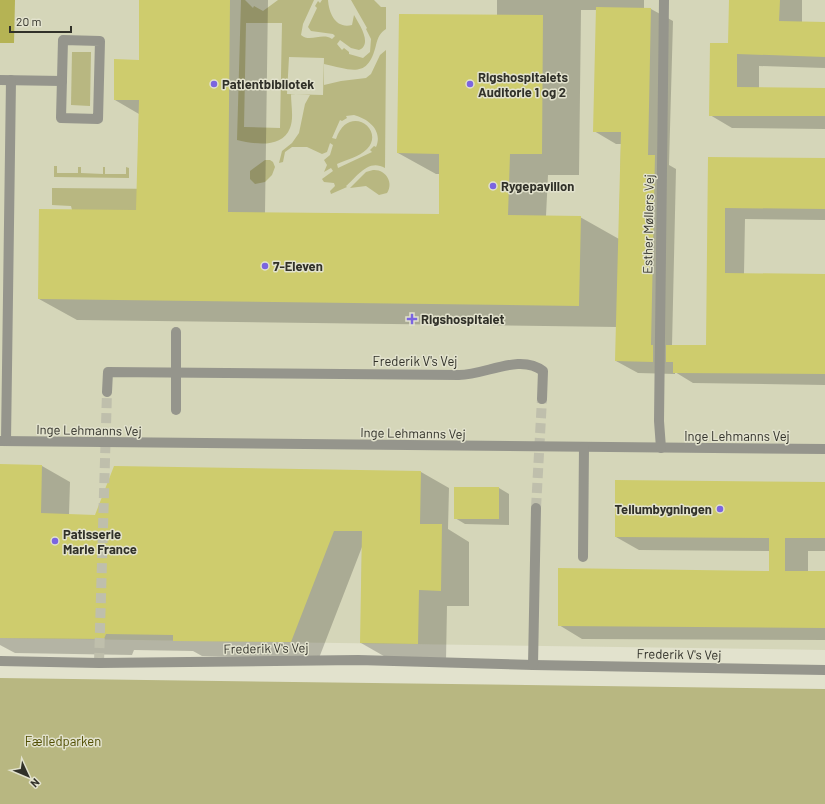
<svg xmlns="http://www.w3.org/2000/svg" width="825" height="804" viewBox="0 0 825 804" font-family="Barlow,sans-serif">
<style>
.built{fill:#d5d6b9}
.green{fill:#b8b781;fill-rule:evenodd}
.water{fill:#b5b354}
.shadow{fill:#0003;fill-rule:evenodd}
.building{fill:#cecc6d}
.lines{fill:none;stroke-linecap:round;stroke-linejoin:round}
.minor-tunnel{stroke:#bfbfac;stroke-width:10;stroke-dasharray:10 5;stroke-linecap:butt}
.minor{stroke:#95958c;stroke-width:10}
.minor-bridge{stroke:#95958c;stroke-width:10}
.poi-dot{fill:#7b65e0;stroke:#e2e2cd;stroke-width:1.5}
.labels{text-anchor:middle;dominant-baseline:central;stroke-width:3;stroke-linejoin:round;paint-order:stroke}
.poi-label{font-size:13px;font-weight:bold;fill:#313129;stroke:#e2e2cd;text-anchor:start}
.street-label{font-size:13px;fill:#313129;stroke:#e2e2cd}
.park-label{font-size:13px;fill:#504d00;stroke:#e2e2cd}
</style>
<rect width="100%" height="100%" fill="#e2e2cd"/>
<path class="built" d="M0 0H825V650L0 638Z"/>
<g class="green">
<path d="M241 0H245L253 8 254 6 263 11 278 0H314L303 24 301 35C310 43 322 32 332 39L335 36 333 34 311 31 308 27 317 8 315 6 318 1 320 3 322 0H328C329 14 336 29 352 25L354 15C359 24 373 44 359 50L351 48 340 40 337 44 342 50 344 48 349 52V54L363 58 370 52 371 39 366 29 367 28 351 0H374L381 7H386V29C380 33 378 37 376 45 368 79 352 70 324 64V85L341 81 366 78 371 74 380 55 386 50 385 168C368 158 357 177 346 186L347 187 331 194 330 191 335 186 334 183 324 182 322 179 333 171 331 168 324 172 327 165 324 160 330 155 333 145 330 143 327 152 322 154 307 147H292L285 152 283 162 279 163 282 151 292 143 299 133 305 104 310 95 291 94C291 105 294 118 290 128 282 149 254 144 237 140ZM246 23H282L280 128 244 127ZM289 57 324 58 323 95 287 94ZM354 115C369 119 383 131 376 147L374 146 370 150 372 152 338 168 337 164C346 160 359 157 367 149 386 129 348 103 336 139L332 138 340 120 342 121 347 118 346 116Z"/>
<path d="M72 52H91L90 106 71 105Z"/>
<path d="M265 160H270L273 162 275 167 272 175 265 182 255 184 250 179V171Z"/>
<path d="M54 166H57V173H78V167H81V173L103 174V167H105V174H126V167L129 168V178L54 177Z"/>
<path d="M373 170C386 169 394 183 387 193L379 195 366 186 350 188 366 172Z"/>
<path d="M52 188 164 189V211L72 210 71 206 52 205Z"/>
<path d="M0 678 825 689V804H0Z"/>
</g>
<path class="water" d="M0 0H15L14 43H0Z"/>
<g class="shadow">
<path d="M140 0H268L265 213 440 215V174H436L398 153 497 15V0H644V9H651L673 21 669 165 676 169 672 346H707L709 158 825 159V220L745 219 744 274 825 275V385L693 383 675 372V374L638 373 616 361 617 327 77 320 39 299 137 211 139 114 115 100 140 62ZM581 10H597L594 131 616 144H621L619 239 580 217 546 216 548 175H579Z"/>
<path d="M730 0H802V22L825 23V68L759 66V88L825 89V129L732 128 710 115 729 44Z"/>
<path d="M0 465 42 466 70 482 69 515 96 516 421 472 449 488 448 529 469 542V606H447L446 660 389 659 361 643 362 547 319 658 202 656 193 651 134 650 132 655 15 653 0 645Z"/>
<path d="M825 483V551H808V572H825V640L582 639 559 625 770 572V551L639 550 616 537Z"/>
<path d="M499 488 509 494V525L465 524 455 518Z"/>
</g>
<g class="building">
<path d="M139 0H230L228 212 439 214V154L397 153 399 14 543 15 542 154H510L508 215 581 216 579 306 38 299 39 209 136 210 139 100H114V59L139 60Z"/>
<path d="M729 0H780L779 21 825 22V57L737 54V87L825 88V116H709L710 43H728Z"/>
<path d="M596 7 651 8 648 155H655L651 345H653V362L615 361 621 132H593Z"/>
<path d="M708 157 825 158V209L725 208V273L825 274V374L673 373V362H666V345H706Z"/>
<path d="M0 464 42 465 41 513 95 515 114 466 421 471 420 524H442L441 591 419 590 418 644 360 643 362 531H334L291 642 173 641V635L106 634 104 639 0 638Z"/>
<path d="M615 480 825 482V538H785V571H825V628L558 626V568L769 571V538L615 537Z"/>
<rect x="454" y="487" width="45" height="32"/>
</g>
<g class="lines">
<g class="minor-tunnel">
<path d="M536 508 542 399"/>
<path d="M99 663 107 392"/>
</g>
<g class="minor">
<path d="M63 40 100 41 98 119 61 118Z"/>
<path d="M0 80 62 81"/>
<path d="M107 392 108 372C225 373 342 374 459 375 486 375 520 353 543 371L542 399"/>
<path d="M0 441 825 449"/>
<path d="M6 441 11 80"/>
<path d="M661 448 659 421 664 0"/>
<path d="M583 557 584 447"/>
<path d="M0 661 99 663 358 660 533 665 825 670"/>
<path d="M533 665 536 508"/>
</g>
<path class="minor-bridge" d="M176 332V410"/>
</g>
<g class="poi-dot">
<circle cx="214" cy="84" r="4"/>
<circle cx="470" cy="84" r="4"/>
<circle cx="493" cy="186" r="4"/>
<circle cx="265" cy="266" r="4"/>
<path d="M410 313h4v4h4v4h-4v4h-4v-4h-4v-4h4z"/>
<circle cx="720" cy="509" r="4"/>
<circle cx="55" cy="541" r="4"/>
</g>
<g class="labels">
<g class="poi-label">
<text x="478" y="77">Rigshospitalets<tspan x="478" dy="15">Auditorie 1 og 2</tspan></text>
<text x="222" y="84">Patientbibliotek</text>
<text x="501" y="186">Rygepavillon</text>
<text x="273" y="266">7-Eleven</text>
<text x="421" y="319">Rigshospitalet</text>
<text x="712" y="509" text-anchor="end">Teilumbygningen</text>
<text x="63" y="534">Patisserie<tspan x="63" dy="15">Marie France</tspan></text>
</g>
<g class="street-label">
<text transform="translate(648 224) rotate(-89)">Esther Møllers Vej</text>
<text x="415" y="361">Frederik V's Vej</text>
<text transform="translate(89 430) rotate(1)">Inge Lehmanns Vej</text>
<text transform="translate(413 433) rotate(1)">Inge Lehmanns Vej</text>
<text x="737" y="436">Inge Lehmanns Vej</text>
<text transform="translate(266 648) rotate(-1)">Frederik V's Vej</text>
<text transform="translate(679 654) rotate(1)">Frederik V's Vej</text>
</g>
<g class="park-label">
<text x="63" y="741">Fælledparken</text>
</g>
</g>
<g transform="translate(28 776) rotate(134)" stroke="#e2e2cd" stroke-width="3" paint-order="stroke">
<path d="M0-3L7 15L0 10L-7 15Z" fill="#313129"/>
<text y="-6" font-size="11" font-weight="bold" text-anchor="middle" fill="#313129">N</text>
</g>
<path d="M10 26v6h61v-6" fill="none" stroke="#313129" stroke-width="2"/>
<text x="16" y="26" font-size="12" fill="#313129" stroke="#e2e2cd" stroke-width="3" paint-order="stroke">20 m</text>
</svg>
